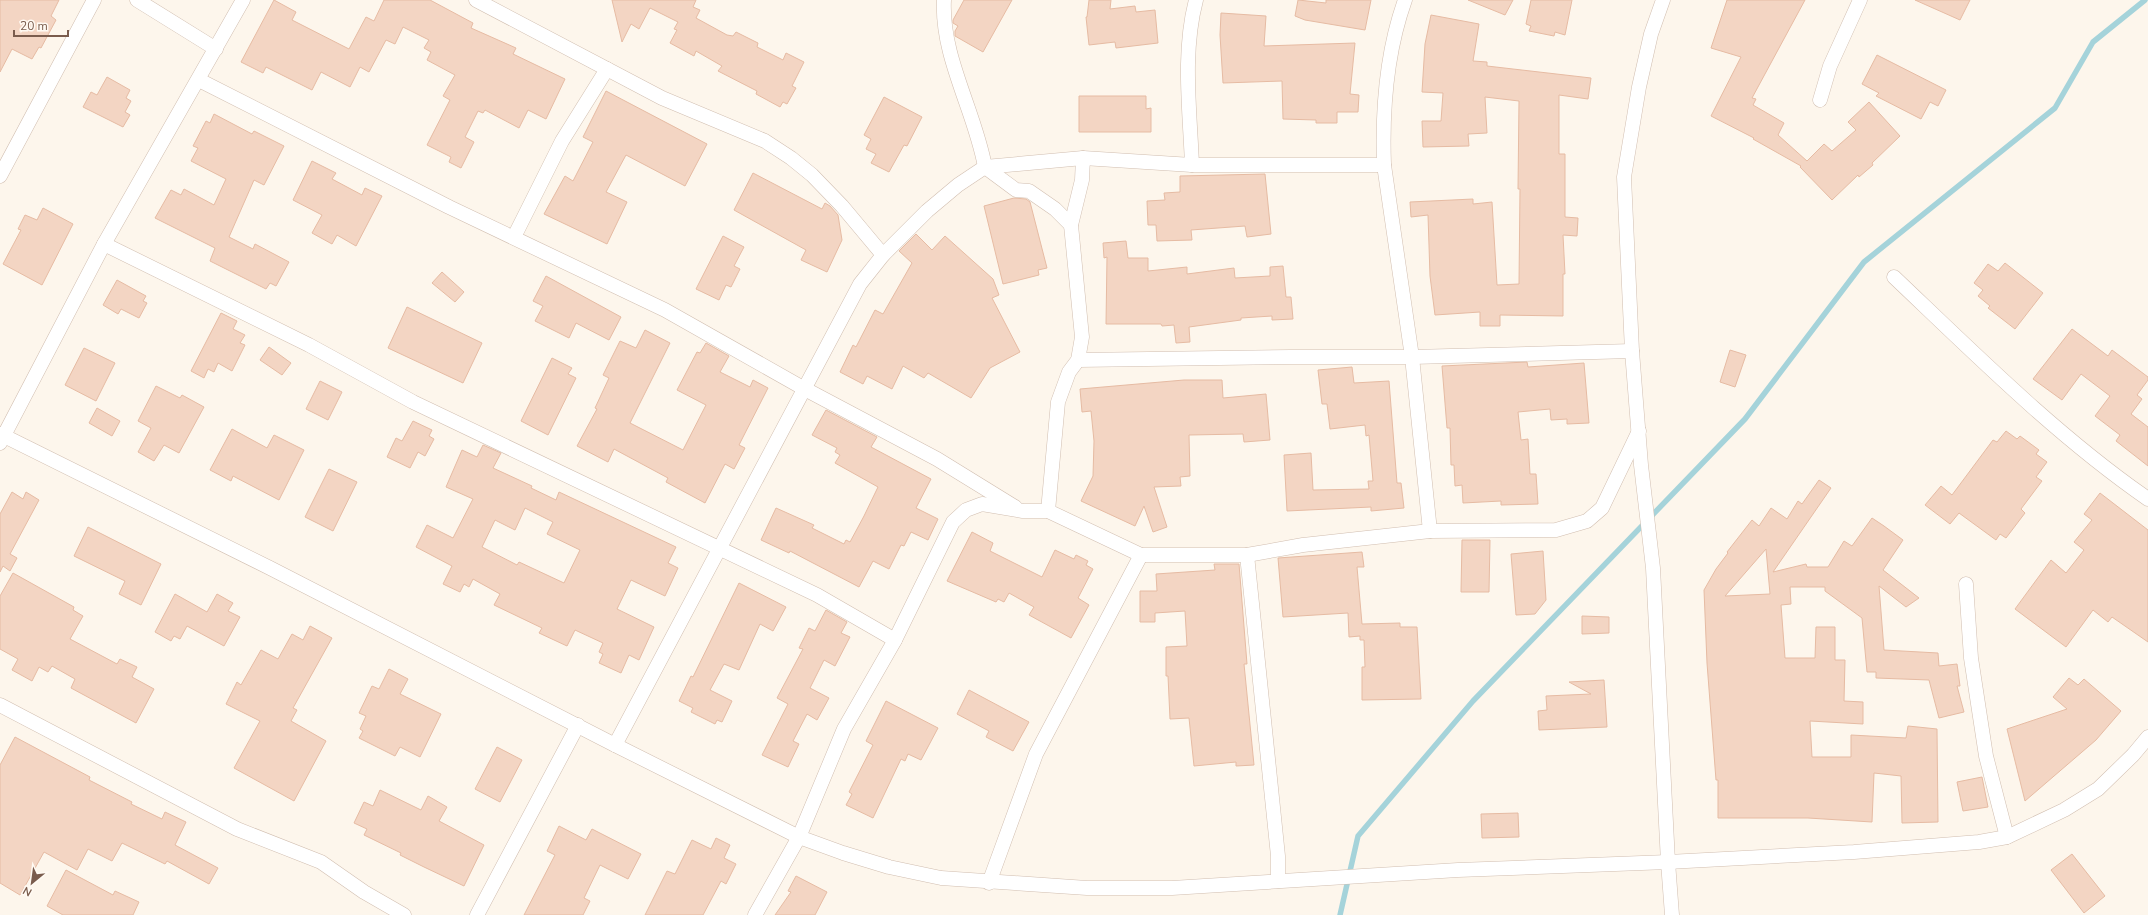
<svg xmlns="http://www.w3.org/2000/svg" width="2148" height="915" viewBox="0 0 2148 915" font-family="'Nunito Sans',sans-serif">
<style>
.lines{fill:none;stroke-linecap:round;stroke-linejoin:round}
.stream{stroke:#a5d3da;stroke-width:5.5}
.building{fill:#f3d5c3;stroke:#e6bba3;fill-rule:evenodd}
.street-casing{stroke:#d1beb0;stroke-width:15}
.street{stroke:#fff;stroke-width:14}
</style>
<rect width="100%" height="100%" fill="#fdf6ec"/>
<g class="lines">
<path class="stream" d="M1340 915 1358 836 1473 701 1745 419 1864 262 2055 108 2093 42 2145 0"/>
</g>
<g class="building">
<path d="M0 0H59L51 16 56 20 41 48 39 47 32 59 12 49 0 72Z"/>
<path d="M274 0 296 12 292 20 349 49 366 17 374 21 384 0H430L473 23 471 28 516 48 513 54 565 79 546 119 528 110 519 128 485 110 483 113 478 111 465 137 474 142 461 168 449 162 451 157 427 145 450 100 443 96 455 75 427 60 431 52 424 48 429 40 403 27 395 44 386 40 369 72 360 67 350 87 321 72 312 90 266 67 263 73 241 62Z"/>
<path d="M612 0H696L693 7 700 10 696 18 727 35 733 36 736 32 758 43 757 47 783 60 786 53 804 62 792 86 796 88 787 104 783 102 780 107 756 94 757 91 718 71 722 66 696 51 694 56 670 43 677 30 674 29 678 22 650 8 639 29 631 24 622 42Z"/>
<path d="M964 0H1012L983 52 955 36V31L958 26 953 23V20Z"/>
<path d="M1089 0H1111L1110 9 1135 6 1136 12 1155 10 1158 43 1116 48 1115 42 1089 45 1086 17H1087Z"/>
<path d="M1298 0 1326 3V0H1371L1365 30 1305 20 1295 16Z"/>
<path d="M1468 0H1513L1505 15Z"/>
<path d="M1531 0H1572L1565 35 1555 32 1554 36 1529 31 1531 26 1526 24Z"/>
<path d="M1727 0H1805L1752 98 1756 99 1753 105 1784 123 1778 135 1807 161 1824 144 1832 151 1856 130 1848 122 1869 102 1900 136 1872 163 1873 165 1859 177 1858 175 1832 200 1800 167 1801 166 1753 139 1754 138 1711 116 1741 57 1711 48Z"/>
<path d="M1915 0H1970L1960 20Z"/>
<path d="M1221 13 1266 16 1264 46 1355 43 1350 94 1359 95 1358 112H1337V123H1316V120L1283 119 1282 81 1223 83 1220 35Z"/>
<path d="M1431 15 1479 24 1473 61 1487 62V66L1591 78 1588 99 1559 95V154H1565V217L1578 218 1577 236 1563 235 1565 274H1563V316L1500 315V326H1480V312L1435 315 1430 276 1428 215 1411 217 1410 202 1473 199V204L1492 202 1497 285 1519 284 1520 189H1518L1519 101 1485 97 1487 133 1468 134 1469 146 1423 147 1422 121H1441L1443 93 1422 92 1425 44Z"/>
<path d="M1877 55 1946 90 1938 106 1930 102 1921 119 1876 96 1879 93 1862 84Z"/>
<path d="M107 77 130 90 126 98 131 101 125 112 130 115 123 127 83 107 91 92 97 95Z"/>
<path d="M606 91 707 144 685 186 626 155 606 192 627 202 607 244 544 214 565 176 573 181 593 142 583 137Z"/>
<path d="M1079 96H1146V109L1151 108V132H1079Z"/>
<path d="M884 97 922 117 907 146 904 145 889 172 871 163 876 154 866 149 871 139 864 135Z"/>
<path d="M214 114 252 134 254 131 284 146 264 185 254 180 229 237 253 249 255 244 289 262 276 286 270 283 266 289 210 261 215 248 155 218 171 190 181 195 184 189 214 205 226 179 191 161 198 148 193 146 206 121 210 123Z"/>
<path d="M312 161 336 173 332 179 362 195 365 188 382 196 356 246 337 235 332 244 312 233 322 215 293 200Z"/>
<path d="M753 173 822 209 825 203 830 206 838 215 842 240 827 272 801 260 806 250 734 210Z"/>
<path d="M1265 174 1271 234 1247 237 1245 226 1191 230 1192 240 1157 241 1156 225H1148L1147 201 1165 200 1164 193 1180 192V176Z"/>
<path d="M1014 198 1026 199 1030 202 1047 268 1038 270 1039 275 1003 284 984 206Z"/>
<path d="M43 208 73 224 42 285 3 264 21 230 18 229 25 215 37 220Z"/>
<path d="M916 234 932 250 945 236 993 279 999 295 992 298 1020 352 990 368 971 398 928 373 924 378 903 366 892 389 867 376 863 384 840 372 853 345 856 347 875 310 883 314 912 263 899 251Z"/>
<path d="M723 236 744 247 734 266 740 269 731 287 726 285 719 300 696 289Z"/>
<path d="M1126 241 1128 258H1148V271L1187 267V274L1234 268 1235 278 1270 276V267L1283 266 1286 297H1291L1293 319 1272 320V316L1241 318V320L1189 327 1190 342 1176 343 1174 325 1162 326 1161 324H1106L1107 257 1104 258 1103 243Z"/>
<path d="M2005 263 2043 293 2015 329 1988 308 1990 306 1978 296 1983 290 1974 283 1988 264 1998 271Z"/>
<path d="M442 272 464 292 455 302 432 283Z"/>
<path d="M546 276 621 317 609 340 576 323 569 338 535 321 543 306 533 301Z"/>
<path d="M117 280 146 296 143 301 147 303 139 318 121 309 118 314 103 305Z"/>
<path d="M407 307 482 343 463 383 388 348Z"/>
<path d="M221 313 237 321 233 329 245 335 240 343 245 345 232 371 218 363 214 372 208 369 204 378 191 371Z"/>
<path d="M2072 329 2108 356 2112 350 2148 377V380L2137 395 2142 399 2131 414 2148 427V466L2116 441 2120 435 2095 416 2110 396 2081 374 2062 400 2033 379Z"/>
<path d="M645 330 670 343 630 423 683 450 706 405 677 390 697 352 700 353 706 343 729 356 720 372 750 387 753 380 768 388 739 445 745 448 734 469 725 464 705 503 666 482 668 478 614 449 608 462 577 446 597 409 595 408 609 378 603 375 620 341 636 348Z"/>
<path d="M269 347 291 363 282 375 260 360Z"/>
<path d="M84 348 115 363 96 401 65 385Z"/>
<path d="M1730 350 1746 355 1735 387 1720 382Z"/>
<path d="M552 358 572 368 568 374 576 378 548 435 521 421Z"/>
<path d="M1527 362 1528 367 1584 363 1589 423 1567 424V419L1551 420 1550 409 1518 412 1521 440 1528 439 1530 474H1536L1538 504 1501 505V501L1463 503 1462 485 1455 486 1454 465H1451L1450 428H1447L1442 366Z"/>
<path d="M1352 367 1354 383 1389 381 1397 483H1401L1404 508 1371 511V507L1287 511 1284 455 1311 453 1313 490 1369 489 1368 481H1373L1369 435 1366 436 1365 425 1330 429 1327 404H1322L1318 370Z"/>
<path d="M1184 380H1222L1223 398 1266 394 1270 440 1244 442 1243 434 1189 435 1190 476 1180 477 1181 486 1154 487 1167 527 1153 532 1144 506 1135 526 1081 501 1093 476 1094 441 1091 411 1082 412 1080 389Z"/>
<path d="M320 381 342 392 328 420 306 409Z"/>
<path d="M156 386 180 398 182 395 204 407 179 453 164 445 154 461 138 452 151 428 138 421Z"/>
<path d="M97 408 120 421 112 436 89 423Z"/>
<path d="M826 410 877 437 871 447 931 479 916 508 938 519 928 540 911 532 904 546 901 545 889 569 873 561 859 587 790 551 789 553 761 540 776 508 814 525 812 528 844 544 846 540 850 542 864 516 878 487 835 463 840 455 835 452 837 448 812 435Z"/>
<path d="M413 421 432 430 429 436 434 439 425 456 418 452 410 468 387 457 396 438 402 441Z"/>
<path d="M232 429 267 448 274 435 304 450 279 500 233 476 231 481 210 470Z"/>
<path d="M2006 431 2017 439 2020 436 2039 450 2036 454 2047 462 2036 477 2042 481 2021 509 2025 513 2006 538 2000 534 1996 540 1959 513 1950 524 1925 505 1941 486 1952 495 1993 440 1997 442Z"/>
<path d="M483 445 501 453 493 468 532 486 531 488 556 500 559 492 676 547 668 563 678 568 665 596 631 580 617 609 654 627 639 660 629 655 621 673 599 663 603 654 599 652 603 643 575 630 567 646 539 633 542 628 494 605 500 594 473 579 469 587 464 584 460 592 443 584 452 566 416 547 427 525 453 538 473 499 446 487 462 450 477 457ZM525 508 553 522 547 534 580 550 564 583 519 562 517 565 482 547 495 520 515 530Z"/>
<path d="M329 469 357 482 333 531 305 517Z"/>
<path d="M1819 480 1831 488 1773 572 1806 564 1807 567H1828L1844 541 1852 546 1872 518 1884 526 1903 540 1883 570 1919 598 1906 607 1879 586 1884 650 1938 653 1939 666 1957 664 1960 686H1957L1964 712 1939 718 1929 680 1876 678V672H1867L1862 618 1825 591V587H1790L1791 604 1781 605 1785 658H1815L1816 627H1835V660H1845L1844 701 1863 702V724L1810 721 1812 757H1851V735L1906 738 1908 726 1937 729 1938 822 1902 823 1901 776 1874 773 1872 822 1808 818H1718V780H1716L1707 663 1704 590 1716 569 1728 553 1727 552 1752 520 1759 526 1771 508 1787 519 1798 501 1802 504ZM1766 549 1770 594 1725 596Z"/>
<path d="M12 492 23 499 26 492 39 500 10 554 17 558 10 571 3 566 0 572V514Z"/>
<path d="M2100 493 2148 530V642L2112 617 2108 622 2093 610 2066 647 2015 609 2051 560 2066 573 2084 550 2074 542 2092 520 2084 514Z"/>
<path d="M88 527 161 564 141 605 119 594 125 581 74 556Z"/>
<path d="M972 532 993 543 990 551 1042 577 1055 550 1074 559 1076 555 1088 561 1086 565 1093 569 1078 598 1089 605 1071 638 1029 615 1034 607 1009 593 1004 602 998 599 996 602 947 581Z"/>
<path d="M1462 540H1490L1489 592H1461Z"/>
<path d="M1543 551 1546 600 1535 614 1516 615 1511 554Z"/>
<path d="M1362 552 1364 567H1357L1362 624 1400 623V627H1417L1421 699 1362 700V667H1365L1364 640H1360V636L1349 637 1348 613 1283 617 1278 558Z"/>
<path d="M1214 564H1239L1247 664H1244L1254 765 1236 766V762L1194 766 1189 718 1170 719 1168 676H1166V647L1187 646 1185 611 1155 613V622H1140V591H1157L1156 574 1215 570Z"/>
<path d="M13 573 74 607 73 610 83 616 70 639 117 664 120 659 137 667 132 677 154 689 136 723 71 688 75 679 52 666 48 672 39 667 32 681 12 670 18 659 0 649V596Z"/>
<path d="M739 583 786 607 773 631 760 624 739 670 724 664 710 690 732 701 722 722 717 720 715 724 691 712 693 708 679 701 691 676 693 677Z"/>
<path d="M175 594 207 612 217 594 233 603 228 611 240 617 224 646 187 626 180 639 174 636 171 641 155 632Z"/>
<path d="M826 610 847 622 841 633 850 637 835 666 824 660 810 688 829 698 817 720 807 714 793 741 799 744 788 767 762 755 788 704 777 698 803 649 799 648 809 628 815 631Z"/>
<path d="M1582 616 1609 617V633L1582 634Z"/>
<path d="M310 626 332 638 293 708 297 710 291 721 326 741 294 801 234 768 260 721 226 704 237 682 241 685 261 650 278 659 292 634 303 640Z"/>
<path d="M389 669 408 679 400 694 441 714 420 757 400 747 395 756 359 738 363 731 360 729 366 716 359 713 372 686 379 689Z"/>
<path d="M2069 678 2078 685 2084 679 2121 711 2096 740 2025 801 2007 729 2067 709 2053 697Z"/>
<path d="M1604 680 1607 727 1539 730 1538 711 1547 710 1546 696 1591 694 1569 682Z"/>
<path d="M969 690 1029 722 1013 751 986 737 989 731 957 714Z"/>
<path d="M886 701 938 728 921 760 908 754 905 761 901 759 873 818 846 805 852 794 849 792 873 745 866 741Z"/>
<path d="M15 737 90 777 89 780 132 802 131 804 162 819 165 812 186 822 175 845 218 868 209 884 167 861 165 864 122 843 112 861 88 849 77 870 44 852 20 895 0 883V765Z"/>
<path d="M497 747 522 760 500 802 475 789Z"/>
<path d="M1982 777 1988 807 1963 811 1957 782Z"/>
<path d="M380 790 421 810 428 796 447 807 439 821 484 845 464 886 424 867 400 855 401 853 364 835 367 829 354 823 364 802 373 806Z"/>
<path d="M1518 813 1519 837 1482 838 1481 814Z"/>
<path d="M559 826 586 840 592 829 641 854 628 879 600 865 584 898 590 901 583 915H524L555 855 547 851Z"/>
<path d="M716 838 730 845 724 858 736 864 726 884 721 881 703 915H645L667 871 675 874 692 840 711 849Z"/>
<path d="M2072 854 2105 896 2084 913 2051 870Z"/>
<path d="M66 870 113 895 115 891 139 902 133 915H63L47 906Z"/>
<path d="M796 876 827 892 815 915H775L791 892 788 891Z"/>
</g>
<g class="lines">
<g class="street-casing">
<g id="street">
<path d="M137 0 216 49"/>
<path d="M476 0 662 98 765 141 791 158 812 175 842 206 883 255"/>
<path d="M944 0C941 57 975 111 985 167L1016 190 1029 191 1055 209 1071 225"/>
<path d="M1405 0C1386 53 1382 109 1384 165L1412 357 1430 531"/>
<path d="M1663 0 1651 34 1639 87 1624 177 1632 351 1641 465 1653 568 1668 862 1672 915"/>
<path d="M199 80 449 207 665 310 803 388 937 459 1015 507"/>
<path d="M1820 100 1830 66 1860 0"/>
<path d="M1192 165C1190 111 1182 53 1196 0"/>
<path d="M0 176 94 0"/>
<path d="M514 237 562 141 607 69"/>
<path d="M104 244 309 345 413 402 817 595 895 640"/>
<path d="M1894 277C1974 353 2057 436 2148 499"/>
<path d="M1078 360 1291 357H1412L1632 351"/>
<path d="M0 434 270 568 615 745 799 837 843 853 889 867 941 878 1087 888H1172L1458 870 1668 862 1854 852 1979 842 2007 837 2064 810 2098 789 2133 755 2148 737"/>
<path d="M0 443 104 244 243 0"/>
<path d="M1048 511 1058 402 1069 372 1078 360 1082 337 1071 225 1082 180 1083 158"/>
<path d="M1247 555 1278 856V881"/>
<path d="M1966 584 1971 658 1986 756 2007 837"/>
<path d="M0 705 237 829 321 862 364 892 404 915"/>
<path d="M615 745 860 284 883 255 927 211 958 185 985 167 1083 158 1192 165H1384"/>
<path d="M989 883 1036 754 1141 555"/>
<path d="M477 915 578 725"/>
<path d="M755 915 799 837 844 729 895 640 953 522 966 510 982 504 1023 511H1048L1141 555H1247L1303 545 1430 531 1556 530 1587 521 1602 508 1639 431"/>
</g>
</g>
<use href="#street" class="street"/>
</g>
<g transform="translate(32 883) rotate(209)" stroke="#fffaf3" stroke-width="3" paint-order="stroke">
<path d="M0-3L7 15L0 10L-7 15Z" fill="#7a5c4d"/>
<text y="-6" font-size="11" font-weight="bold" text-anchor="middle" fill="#7a5c4d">N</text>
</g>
<path d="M14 30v6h54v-6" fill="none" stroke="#7a5c4d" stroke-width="2"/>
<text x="20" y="30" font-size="12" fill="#7a5c4d" stroke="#fffaf3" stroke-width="3" paint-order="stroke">20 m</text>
</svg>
